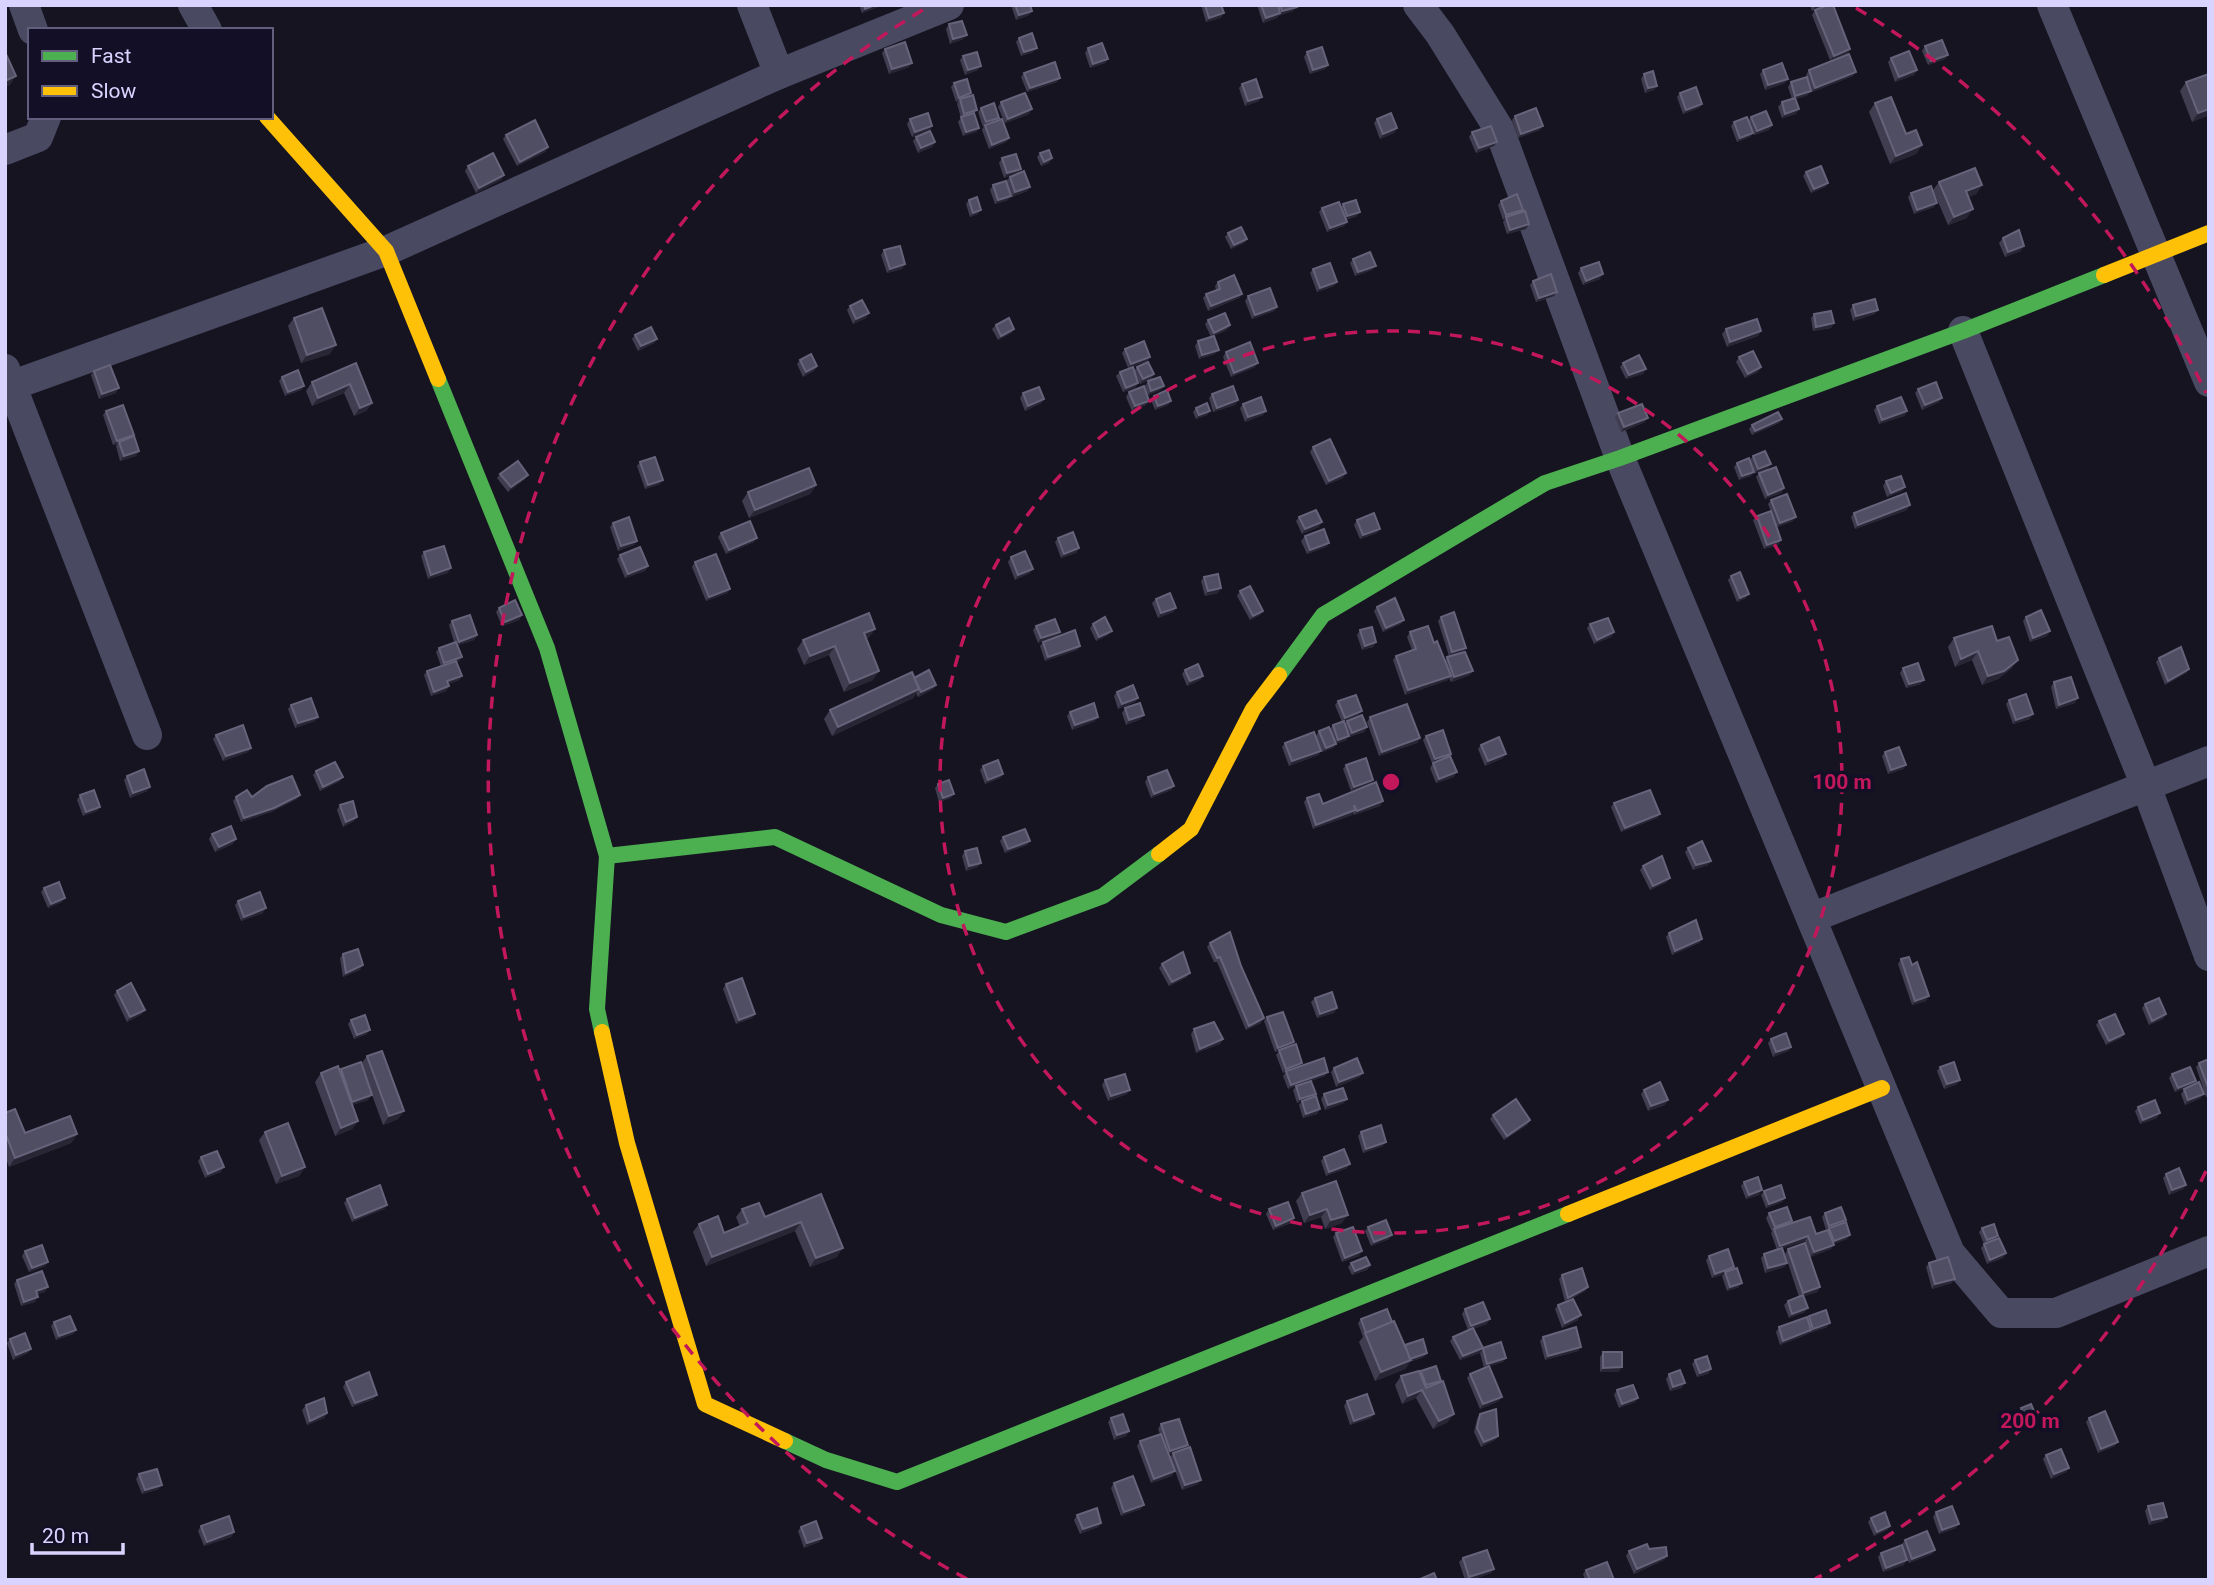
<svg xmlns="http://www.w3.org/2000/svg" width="2214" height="1585" viewBox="0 0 2214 1585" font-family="Roboto,sans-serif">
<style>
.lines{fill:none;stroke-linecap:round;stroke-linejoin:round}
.street{stroke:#4a4962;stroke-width:30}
.fast{stroke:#4caf50;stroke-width:16}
.slow{stroke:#ffc107;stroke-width:16}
.wall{fill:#403d50}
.shaded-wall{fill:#282635}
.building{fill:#504e63;stroke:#66637b;stroke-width:2}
.ring{fill:none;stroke:#c2185b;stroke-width:3.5;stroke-dasharray:12 9}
.centre{fill:#c2185b;stroke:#130f26;stroke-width:3.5}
.ring-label{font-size:21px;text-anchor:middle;font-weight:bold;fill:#c2185b;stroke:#130f26;stroke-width:7;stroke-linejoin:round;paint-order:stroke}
</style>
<rect width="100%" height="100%" fill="#161421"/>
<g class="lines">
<g class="street">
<path d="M24 5 33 30"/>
<path d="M193 5 207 30"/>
<path d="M752 5 779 74"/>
<path d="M1418 5 1440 34 1499 129 1620 458 1950 1253 2001 1313H2056L2209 1251"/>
<path d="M2052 5 2209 382"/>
<path d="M5 150 38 137 46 117"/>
<path d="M1963 331 2146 786 2209 956"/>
<path d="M5 369 147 735"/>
<path d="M5 388 386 251 779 74 949 5"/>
<path d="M1811 918 2209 761"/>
</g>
<g class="fast">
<path d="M438 379 547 648 607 856 597 1009 602 1032"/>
<path d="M1279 675 1323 615 1545 483 1620 458 1963 331 2104 275"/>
<path d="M607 856 775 837 941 915 1006 932 1103 896 1159 854"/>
<path d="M785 1441 826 1460 897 1482 1568 1214"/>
</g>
<g class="slow">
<path d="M267 117 386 251 438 379"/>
<path d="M2104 275 2209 233"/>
<path d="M1159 854 1191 829 1253 709 1279 675"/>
<path d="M602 1032 627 1143 705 1404 785 1441"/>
<path d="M1568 1214 1882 1088"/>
</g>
</g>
<g class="wall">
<path d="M859 5H883L862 13Z"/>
<path d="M1011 5H1030L1032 11 1029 15 1016 20Z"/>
<path d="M1201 5H1221V18L1206 22Z"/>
<path d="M1257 5H1296L1293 11 1279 15 1277 18 1263 23Z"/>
<path d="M1810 5H1826L1812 11Z"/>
<path d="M1815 10 1850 49 1847 54 1830 60 1812 15Z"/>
<path d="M949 24 963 39 950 44 946 29Z"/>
<path d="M1019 38 1033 52 1021 56 1016 42Z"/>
<path d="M1925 46 1948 55 1945 59 1928 65 1922 51Z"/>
<path d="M1088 48 1108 59 1105 63 1090 68 1085 53Z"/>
<path d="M885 49 909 67 889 74 882 53Z"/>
<path d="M1307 52 1328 65 1325 69 1310 74 1304 57Z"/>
<path d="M963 56 978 70 965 75 960 60Z"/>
<path d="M1891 58 1917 70 1914 75 1895 82 1888 62Z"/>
<path d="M1763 70 1785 83 1765 90 1760 74Z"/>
<path d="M1809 70 1853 76 1812 92 1806 75Z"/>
<path d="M1024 73 1057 82 1027 92 1021 77Z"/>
<path d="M1644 74 1657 86 1654 90 1645 93 1641 79Z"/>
<path d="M1791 82 1808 95 1796 99V114L1782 118 1778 107 1782 102 1792 99 1788 87Z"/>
<path d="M2186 82 2209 115 2192 122 2180 91Z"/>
<path d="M954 83 969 96 979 128 976 132 963 136 958 122 961 118 957 104 958 101 956 102 951 87Z"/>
<path d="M1242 84 1259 101 1245 106 1239 88Z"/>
<path d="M1680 93 1702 104 1699 108 1683 114 1677 97Z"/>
<path d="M1001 102 1029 114 1005 123 998 107Z"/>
<path d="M1875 103 1906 134 1922 145 1916 154 1890 164 1869 112Z"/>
<path d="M981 108 997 121 1009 138 1006 142 989 149 982 130 984 126 983 127 978 112Z"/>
<path d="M1515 116 1540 130 1518 138 1512 120Z"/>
<path d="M1751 117 1772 125 1769 130 1754 135 1753 133 1750 137 1737 142 1731 126 1734 122 1748 121Z"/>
<path d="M910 119 932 126 929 131 912 137 907 124Z"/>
<path d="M1377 119 1397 128 1394 133 1380 139 1374 123Z"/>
<path d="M1472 132 1494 146 1476 153 1469 137Z"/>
<path d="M506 135 548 147 545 152 517 166 503 139Z"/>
<path d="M916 137 935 142 932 147 918 153 913 141Z"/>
<path d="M1040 153 1052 158 1049 163 1041 166 1037 157Z"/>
<path d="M1002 158 1021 169 1018 173 1004 178 999 163Z"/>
<path d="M468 166 504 175 501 180 476 193 465 171Z"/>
<path d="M1806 172 1828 183 1825 187 1811 193 1803 176Z"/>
<path d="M1010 177 1030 187 1027 191 1012 197 1006 181Z"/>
<path d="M1939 182 1982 185 1976 194 1968 197 1967 218 1948 225 1933 190Z"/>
<path d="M993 185 1008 200 995 204 990 190Z"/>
<path d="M1911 193 1934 207 1914 214 1908 197Z"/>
<path d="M969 200 978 214 970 217 966 204Z"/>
<path d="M1501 201 1523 210 1521 213 1526 229 1507 234 1503 222 1505 219 1503 220 1498 205Z"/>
<path d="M1343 204 1357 216 1346 220 1347 222 1344 226 1327 232 1319 212 1322 208 1341 207Z"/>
<path d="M1228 233 1247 239 1244 243 1231 249 1225 237Z"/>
<path d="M2003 238 2021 251 2005 257 1999 243Z"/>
<path d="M884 250 905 264 902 269 887 273 881 255Z"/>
<path d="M1353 259 1372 270 1355 276 1350 263Z"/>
<path d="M1581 268 1600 279 1583 285 1578 273Z"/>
<path d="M1313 269 1337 282 1334 286 1317 292 1310 273Z"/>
<path d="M1533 281 1554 296 1536 302 1530 285Z"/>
<path d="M1218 282 1242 294 1239 298 1208 311 1203 298 1206 294 1216 290 1215 286Z"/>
<path d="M1248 296 1277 307 1274 311 1252 319 1245 301Z"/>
<path d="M1853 305 1875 314 1853 321 1850 310Z"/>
<path d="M850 306 866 318 853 324 847 310Z"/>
<path d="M1814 314 1834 323 1831 328 1813 331 1811 318Z"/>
<path d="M294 318 330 354 301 363 288 326Z"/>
<path d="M1208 320 1227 330 1211 337 1205 324Z"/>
<path d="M996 325 1014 329 1011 333 998 340 992 329Z"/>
<path d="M1726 329 1761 331 1758 336 1727 347 1722 334Z"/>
<path d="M635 335 657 339 654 343 638 351 632 339Z"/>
<path d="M1198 341 1215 354 1199 359 1195 346Z"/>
<path d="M1125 349 1150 357 1147 361 1128 368 1122 353Z"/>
<path d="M1226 352 1255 367 1231 377 1223 357Z"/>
<path d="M1739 357 1761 367 1758 372 1745 378 1736 362Z"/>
<path d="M800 360 817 366 814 371 803 377 797 364Z"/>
<path d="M356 363 372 403 366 411 354 416 344 393 312 406 306 391 312 382Z"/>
<path d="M1623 363 1646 369 1643 374 1626 379 1620 367Z"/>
<path d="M1137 367 1154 374 1151 379 1140 384 1134 371Z"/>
<path d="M94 371 116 393 99 399 91 375Z"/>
<path d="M1120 372 1138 383 1135 388 1123 392 1116 376Z"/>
<path d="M282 377 304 386 301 390 285 396 279 381Z"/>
<path d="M1148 381 1164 386 1160 390 1148 395 1145 386Z"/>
<path d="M1918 389 1939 402 1922 410 1915 393Z"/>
<path d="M1129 392 1146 405 1132 411 1126 397Z"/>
<path d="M1023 393 1044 399 1041 403 1025 411 1020 398Z"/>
<path d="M1212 394 1238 400 1235 405 1213 412 1209 398Z"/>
<path d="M1154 396 1171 401 1168 405 1155 410 1151 400Z"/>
<path d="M1243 404 1266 411 1263 415 1245 422 1240 408Z"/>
<path d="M1877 406 1907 411 1904 416 1879 424 1874 410Z"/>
<path d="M1196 408 1210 411 1207 415 1196 419 1193 412Z"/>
<path d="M106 411 134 435 132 437 139 451 136 456 120 461 116 446 117 444 113 445 103 415Z"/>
<path d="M1618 413 1645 422 1621 432 1615 417Z"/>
<path d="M1782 419 1779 423 1752 435 1749 429 1752 425Z"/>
<path d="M1313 447 1343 478 1326 485 1310 452Z"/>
<path d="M1753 456 1768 469 1755 473 1750 460Z"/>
<path d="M640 462 660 484 645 489 637 466Z"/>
<path d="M1737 463 1751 476 1739 480 1734 467Z"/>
<path d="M1759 473 1784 488 1781 493 1765 499 1756 477Z"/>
<path d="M500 474 528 475 525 479 508 492 497 478Z"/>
<path d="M1886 481 1905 487 1902 491 1887 497 1883 486Z"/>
<path d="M816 485 810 494 749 518 742 501 748 492Z"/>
<path d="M1771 500 1793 521 1777 527 1768 504Z"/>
<path d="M1907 510 1855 529 1851 517 1854 513Z"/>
<path d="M1757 516 1781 540 1778 545 1764 549 1753 520Z"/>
<path d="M1299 517 1319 527 1302 534 1296 521Z"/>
<path d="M1357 520 1377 533 1360 539 1354 525Z"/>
<path d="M613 523 637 541 634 545 618 551 610 527Z"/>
<path d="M721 533 754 542 726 554 718 537Z"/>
<path d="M1305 536 1329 543 1326 547 1307 554 1301 541Z"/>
<path d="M1058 538 1079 548 1076 553 1061 558 1055 542Z"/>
<path d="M424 552 448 573 428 579 421 556Z"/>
<path d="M620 555 648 566 645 571 625 578 617 559Z"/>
<path d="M1011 557 1030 573 1015 580 1008 562Z"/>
<path d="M695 562 730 589 727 593 706 601 692 567Z"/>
<path d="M1731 576 1746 598 1737 602 1728 580Z"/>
<path d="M1204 577 1218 593 1205 596 1201 581Z"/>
<path d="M1240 591 1263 611 1260 615 1250 620 1237 596Z"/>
<path d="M1156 599 1176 608 1173 612 1158 618 1152 603Z"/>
<path d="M1377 607 1401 624 1383 632 1374 611Z"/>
<path d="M499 608 522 615 519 620 502 626 496 612Z"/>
<path d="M1441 617 1466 648 1463 652 1449 656 1438 621Z"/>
<path d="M2026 617 2047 636 2030 642 2023 621Z"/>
<path d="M452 621 477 635 474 640 458 645 462 657 459 661 456 662 462 676 459 680 448 684 449 686 446 691 431 696 424 675 427 671 441 666 436 652 439 648 454 642 449 625Z"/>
<path d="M1093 624 1108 635 1096 641 1090 628Z"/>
<path d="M1590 624 1614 632 1611 637 1594 644 1587 628Z"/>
<path d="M1036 626 1060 632 1057 636 1038 643 1033 630Z"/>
<path d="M875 629 869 637 866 639 873 680 844 692 829 655 804 665 797 649 803 640Z"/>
<path d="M1360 630 1376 642 1373 647 1362 650 1357 635Z"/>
<path d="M1410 632 1434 643 1445 660 1447 657 1470 675 1451 682 1449 678 1448 680 1405 695 1393 660 1396 656 1412 650 1407 637Z"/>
<path d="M1954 638 1997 641 2012 668 1998 679 1982 685 1972 660 1955 667 1948 647Z"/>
<path d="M1043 642 1080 646 1077 650 1045 661 1040 646Z"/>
<path d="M2159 658 2189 669 2186 673 2165 685 2156 662Z"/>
<path d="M1903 668 1921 684 1906 688 1900 673Z"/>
<path d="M1185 670 1203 676 1200 680 1187 686 1182 674Z"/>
<path d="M914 678 936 685 933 689 918 697 916 693 913 698 832 736 824 719 830 710Z"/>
<path d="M2054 682 2075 703 2056 709 2051 687Z"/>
<path d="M1117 692 1138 698 1135 702 1118 709 1114 696Z"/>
<path d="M2009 700 2030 719 2013 724 2006 704Z"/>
<path d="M1338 701 1362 711 1358 715 1344 721 1345 724 1347 721 1367 727 1364 732 1349 737V736L1346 740 1336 744 1333 748 1322 752 1316 736 1319 731 1330 729 1333 725 1342 722 1335 705Z"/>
<path d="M291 705 315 721 295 728 288 709Z"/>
<path d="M1125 708 1141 719 1126 725 1122 713Z"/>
<path d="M1070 712 1095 721 1072 730 1067 716Z"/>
<path d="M1370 717 1420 738 1417 743 1379 756 1367 722Z"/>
<path d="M216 735 251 748 248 752 223 761 213 739Z"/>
<path d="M1426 736 1451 754 1449 756 1454 777 1436 783 1430 768 1433 763 1436 762 1432 763 1423 740Z"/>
<path d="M1285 743 1321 751 1318 755 1289 766 1282 747Z"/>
<path d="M1481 745 1503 758 1485 766 1478 749Z"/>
<path d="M1885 752 1906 765 1903 769 1888 774 1882 756Z"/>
<path d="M1346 765 1373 780 1370 784 1383 801 1380 806 1354 815 1353 813 1352 815 1313 829 1304 802 1307 798 1323 804 1367 786 1351 791 1343 769Z"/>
<path d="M983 766 1003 774 1000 778 985 784 980 770Z"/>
<path d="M316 771 340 781 320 791 313 775Z"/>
<path d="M127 776 147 791 130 798 124 780Z"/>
<path d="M1148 777 1174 786 1171 790 1151 798 1145 782Z"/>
<path d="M938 784 951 798 939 802 935 788Z"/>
<path d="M80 795 100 807 97 811 83 816 77 800Z"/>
<path d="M300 795 297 799 271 812 241 822 233 801 236 797Z"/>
<path d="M1614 803 1660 814 1657 818 1621 832 1611 807Z"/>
<path d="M340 805 354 821 343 827 337 810Z"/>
<path d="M212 834 233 844 215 852 209 839Z"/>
<path d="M1003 837 1030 841 1027 845 1005 853 1000 841Z"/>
<path d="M1688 848 1708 865 1693 870 1685 852Z"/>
<path d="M965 851 978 867 966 871 962 856Z"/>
<path d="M1643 866 1667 882 1650 890 1640 870Z"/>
<path d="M44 888 62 902 48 908 41 892Z"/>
<path d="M238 901 263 913 241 921 235 905Z"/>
<path d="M1669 933 1702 939 1699 943 1672 955 1666 937Z"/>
<path d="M1210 943 1241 966 1261 1023 1246 1030 1217 962H1214L1207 947Z"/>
<path d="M343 954 360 970 343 977 340 958Z"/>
<path d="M1901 959 1926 1001 1912 1005 1898 964Z"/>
<path d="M1162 964 1187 977 1169 986 1159 968Z"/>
<path d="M726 984 755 1014 752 1018 736 1024 723 989Z"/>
<path d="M117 991 142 1014 127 1022 114 995Z"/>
<path d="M1315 998 1337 1008 1334 1013 1317 1018 1311 1002Z"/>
<path d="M2145 1004 2166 1014 2163 1019 2149 1025 2142 1008Z"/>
<path d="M1267 1017 1294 1042 1291 1046 1302 1063 1300 1067 1325 1076 1302 1084 1313 1097 1320 1109 1317 1114 1303 1118 1299 1105 1302 1101 1297 1103 1293 1090 1296 1086 1288 1089 1283 1076 1286 1072 1283 1073 1276 1055 1279 1051 1275 1052 1264 1021Z"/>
<path d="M351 1020 367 1034 354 1039 348 1024Z"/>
<path d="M2099 1021 2124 1034 2121 1038 2106 1045 2096 1025Z"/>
<path d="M1194 1029 1223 1039 1220 1044 1196 1053 1191 1034Z"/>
<path d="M1771 1039 1791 1047 1788 1051 1773 1057 1768 1043Z"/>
<path d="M367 1056 404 1111 398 1119 383 1125 368 1084V1100L352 1105 358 1121 352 1129 335 1136 315 1082 321 1073 340 1070 341 1069 361 1064Z"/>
<path d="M2209 1059V1096L2206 1097 2196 1067 2199 1063Z"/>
<path d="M1940 1067 1957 1084 1944 1089 1937 1071Z"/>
<path d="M1334 1068 1360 1077 1336 1087 1331 1072Z"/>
<path d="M2172 1074 2196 1081 2193 1085 2201 1098 2185 1105 2181 1094 2184 1089 2191 1086 2175 1092 2169 1078Z"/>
<path d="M1105 1080 1127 1094 1108 1101 1102 1085Z"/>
<path d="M1644 1090 1665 1105 1648 1111 1641 1094Z"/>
<path d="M1324 1094 1344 1103 1325 1110 1321 1099Z"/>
<path d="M2138 1107 2157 1118 2140 1124 2135 1111Z"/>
<path d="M5 1113 25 1133 77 1134 71 1143 9 1167 5 1156Z"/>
<path d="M1493 1115 1530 1120 1527 1125 1504 1140 1490 1119Z"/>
<path d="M265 1132 305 1167 299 1176 276 1184 259 1140Z"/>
<path d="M1361 1132 1383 1146 1363 1153 1358 1136Z"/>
<path d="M201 1157 221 1172 205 1178 198 1161Z"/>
<path d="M1324 1157 1347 1168 1326 1176 1321 1161Z"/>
<path d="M2166 1174 2186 1185 2183 1189 2169 1195 2163 1178Z"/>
<path d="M1336 1181 1342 1223 1325 1229 1321 1217 1304 1223 1296 1201 1302 1193Z"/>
<path d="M1744 1182 1759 1195 1746 1199 1741 1186Z"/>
<path d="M1764 1191 1785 1198 1782 1202 1766 1208 1761 1195Z"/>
<path d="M821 1194 837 1257 810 1267 795 1231 706 1266 693 1232 699 1224 724 1233 740 1227 736 1217 742 1209 765 1217Z"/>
<path d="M347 1199 387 1205 384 1209 352 1222 344 1203Z"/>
<path d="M1269 1209 1291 1223 1273 1230 1266 1214Z"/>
<path d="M1769 1213 1790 1224 1816 1234 1826 1230 1822 1217 1825 1213 1844 1223 1847 1239 1833 1244 1831 1249 1810 1257 1805 1241 1783 1248 1787 1263 1784 1267 1765 1273 1761 1258 1764 1254 1777 1250 1771 1233 1773 1231 1772 1232 1766 1218Z"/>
<path d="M1368 1227 1389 1239 1371 1246 1365 1231Z"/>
<path d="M1982 1228 1996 1239 2006 1253 2003 1258 1987 1264 1981 1248 1984 1244 1979 1232Z"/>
<path d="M1336 1233 1359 1256 1342 1262 1333 1237Z"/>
<path d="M1788 1249 1820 1287 1817 1292 1804 1296 1805 1312 1789 1318 1784 1305 1788 1301 1799 1297 1785 1254Z"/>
<path d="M25 1251 48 1262 45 1266 29 1272 22 1256Z"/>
<path d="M1709 1256 1733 1269 1739 1287 1727 1291 1722 1276 1724 1274 1712 1278 1706 1260Z"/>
<path d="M1351 1263 1370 1265 1367 1270 1352 1275 1348 1267Z"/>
<path d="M1929 1263 1952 1283 1932 1289 1926 1267Z"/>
<path d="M1562 1275 1588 1287 1585 1291 1566 1302 1578 1320 1562 1328 1555 1309 1558 1305 1565 1302 1559 1279Z"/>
<path d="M17 1280 45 1292 37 1294 35 1302 21 1306 14 1284Z"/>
<path d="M1465 1309 1487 1324 1473 1329 1480 1353 1460 1360 1450 1341 1453 1337 1468 1330 1462 1314Z"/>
<path d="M1809 1316 1827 1327 1810 1333V1332L1808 1334 1780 1345 1776 1332 1779 1327 1807 1318Z"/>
<path d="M1361 1319 1392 1322 1405 1346 1427 1353 1424 1357 1410 1362 1405 1369 1375 1381 1359 1342 1363 1337 1358 1323Z"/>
<path d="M54 1322 76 1330 73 1334 56 1340 51 1326Z"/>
<path d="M1543 1337 1581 1347 1578 1351 1545 1360 1540 1341Z"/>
<path d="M10 1339 28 1353 13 1360 7 1343Z"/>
<path d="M1483 1348 1506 1358 1503 1362 1489 1366 1499 1401 1480 1409 1467 1378 1470 1374 1484 1368 1480 1353Z"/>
<path d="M1603 1352 1619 1372H1600V1357Z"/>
<path d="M1695 1360 1711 1369 1708 1374 1697 1377 1692 1364Z"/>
<path d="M1421 1371 1439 1382 1448 1422 1433 1429 1416 1398 1402 1404 1395 1385 1401 1376 1420 1373Z"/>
<path d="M1669 1374 1682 1388 1670 1391 1666 1379Z"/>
<path d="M346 1382 374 1399 352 1407 343 1387Z"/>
<path d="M1617 1390 1638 1398 1635 1402 1619 1408 1614 1395Z"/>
<path d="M1347 1401 1374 1414 1371 1418 1350 1425 1344 1406Z"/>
<path d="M306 1405 327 1413 324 1418 307 1425 302 1410Z"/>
<path d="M2021 1408 2036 1416 2033 1420 2023 1424 2018 1412Z"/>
<path d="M1480 1414 1498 1436 1495 1440 1481 1447 1474 1432 1477 1419Z"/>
<path d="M1111 1418 1129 1431 1126 1436 1114 1440 1108 1422Z"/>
<path d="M2089 1418 2115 1446 2098 1453 2086 1422Z"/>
<path d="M1161 1424 1188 1445 1185 1449 1198 1484 1182 1490 1170 1457 1173 1453 1169 1454 1172 1476 1151 1483 1137 1446 1140 1441 1160 1434 1158 1429Z"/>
<path d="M2046 1455 2069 1468 2066 1472 2051 1479 2043 1459Z"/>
<path d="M139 1474 159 1489 142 1494 136 1479Z"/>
<path d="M1114 1483 1141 1509 1121 1516 1111 1488Z"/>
<path d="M2148 1506 2163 1521 2149 1525 2145 1511Z"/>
<path d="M1936 1512 1956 1528 1939 1534 1933 1517Z"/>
<path d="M1077 1515 1101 1523 1098 1527 1080 1534 1074 1520Z"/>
<path d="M1871 1518 1890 1526 1887 1530 1874 1536 1868 1522Z"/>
<path d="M201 1526 234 1532 231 1537 204 1546 198 1531Z"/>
<path d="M801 1527 822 1538 819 1542 804 1548 798 1531Z"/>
<path d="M1905 1540 1935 1550 1932 1554 1909 1563 1906 1556 1904 1565 1883 1572 1878 1557 1881 1553 1902 1545V1544Z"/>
<path d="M1649 1549 1667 1556 1664 1560 1634 1574 1626 1556 1629 1551Z"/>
<path d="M1463 1558 1494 1569 1491 1573 1471 1580H1465L1459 1562Z"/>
<path d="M1586 1570 1614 1580H1585L1583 1574Z"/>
</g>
<g class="shaded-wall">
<path d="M875 5H883L862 13 865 9Z"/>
<path d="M1819 5H1826L1812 11 1815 7Z"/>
<path d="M1297 7 1293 11 1279 16 1282 11Z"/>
<path d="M1032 11 1029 15 1016 20 1019 15Z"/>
<path d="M1224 13 1221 18 1206 22 1209 18Z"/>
<path d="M1280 13 1277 18 1263 23 1266 18Z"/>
<path d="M967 35 963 39 950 44 953 39Z"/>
<path d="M1037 48 1033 52 1021 56 1024 52Z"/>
<path d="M1850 49 1847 54 1830 60 1834 56Z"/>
<path d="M1948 55 1945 59 1928 65 1931 61Z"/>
<path d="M1108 59 1105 63 1090 68 1093 64Z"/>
<path d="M912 63 909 67 889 74 892 69Z"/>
<path d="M1328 65 1325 69 1310 74 1313 70Z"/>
<path d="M981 66 978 70 965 75 968 70Z"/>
<path d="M1917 70 1914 75 1895 82 1899 77Z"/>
<path d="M1856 72 1853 76 1812 92 1815 88Z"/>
<path d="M16 76 10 85 5 87V81Z"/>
<path d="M1060 78 1057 82 1027 92 1030 88Z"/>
<path d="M1788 79 1785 83 1765 90 1768 85Z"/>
<path d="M1657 86 1654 90 1645 93 1648 88Z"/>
<path d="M1811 91 1808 95 1792 100 1795 96Z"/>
<path d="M971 93 968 98 960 99 956 102 959 98Z"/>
<path d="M1262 97 1259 101 1245 106 1248 101Z"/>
<path d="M1702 104 1699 108 1683 114 1686 110Z"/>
<path d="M1032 109 1029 114 1005 123 1008 119Z"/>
<path d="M1799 109 1796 114 1782 118 1785 114Z"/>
<path d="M2209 109V115L2192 122 2198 113Z"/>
<path d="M977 110 974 114 961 119 964 114Z"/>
<path d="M999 118 996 122 983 127 986 122Z"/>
<path d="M1772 125 1769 130 1754 135 1757 131Z"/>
<path d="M932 126 929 131 912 137 915 132Z"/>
<path d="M1543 126 1540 130 1518 138 1521 134Z"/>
<path d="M979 128 976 132 963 136 966 132Z"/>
<path d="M1397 128 1394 133 1380 139 1383 134Z"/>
<path d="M1753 133 1750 137 1737 142 1740 138Z"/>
<path d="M1009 138 1006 142 989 149 992 145Z"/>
<path d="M935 142 932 147 918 153 921 148Z"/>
<path d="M1497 142 1494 146 1476 153 1479 148Z"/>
<path d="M1922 145 1916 154 1890 164 1896 156Z"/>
<path d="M548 147 545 152 517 166 520 162Z"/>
<path d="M1052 158 1049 163 1041 166 1044 162Z"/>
<path d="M1021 169 1018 173 1004 178 1007 173Z"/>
<path d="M504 175 501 180 476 193 479 188Z"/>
<path d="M1828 183 1825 187 1811 193 1814 189Z"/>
<path d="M1982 185 1976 194 1960 200 1966 191Z"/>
<path d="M1030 187 1027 191 1012 197 1015 192Z"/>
<path d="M1011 196 1008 200 995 204 998 200Z"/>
<path d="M1937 203 1934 207 1914 214 1917 210Z"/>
<path d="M1973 209 1967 218 1948 225 1954 217Z"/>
<path d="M981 210 978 214 970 217 973 213Z"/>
<path d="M1523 210 1520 214 1506 217 1503 220 1506 215Z"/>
<path d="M1360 212 1357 216 1344 220 1347 216Z"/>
<path d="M1347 222 1344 226 1327 232 1330 228Z"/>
<path d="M1529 224 1526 229 1507 234 1510 230Z"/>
<path d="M1247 239 1244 243 1231 249 1234 245Z"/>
<path d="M2024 246 2021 251 2005 257 2008 252Z"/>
<path d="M905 264 902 269 887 273 890 269Z"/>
<path d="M1376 266 1372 270 1355 276 1358 272Z"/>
<path d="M1603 274 1600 279 1583 285 1586 281Z"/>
<path d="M1337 282 1334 286 1317 292 1320 288Z"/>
<path d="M1557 292 1554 296 1536 302 1539 298Z"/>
<path d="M1242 294 1239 298 1208 311 1211 306Z"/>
<path d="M1277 307 1274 311 1252 319 1255 315Z"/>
<path d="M1878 310 1875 314 1853 321 1856 316Z"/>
<path d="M869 313 866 318 853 324 856 319Z"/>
<path d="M1834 323 1831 328 1813 331 1816 327Z"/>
<path d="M1230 325 1227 330 1211 337 1214 333Z"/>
<path d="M1014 329 1011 333 998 340 1001 336Z"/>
<path d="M1761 331 1758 336 1727 347 1730 342Z"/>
<path d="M657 339 654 343 638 351 641 346Z"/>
<path d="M336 345 330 354 301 363 307 355Z"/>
<path d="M1219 350 1215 354 1199 359 1202 355Z"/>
<path d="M1150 357 1147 361 1128 368 1131 364Z"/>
<path d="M1258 363 1255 367 1231 377 1234 373Z"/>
<path d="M817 366 814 371 803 377 806 372Z"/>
<path d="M1761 367 1758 372 1745 378 1748 374Z"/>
<path d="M1646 369 1643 374 1626 379 1629 375Z"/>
<path d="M1154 374 1151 379 1140 384 1143 379Z"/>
<path d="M1138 383 1135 388 1123 392 1126 388Z"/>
<path d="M350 384 344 393 312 406 318 398Z"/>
<path d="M304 386 301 390 285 396 288 392Z"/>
<path d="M1164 386 1160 390 1148 395 1151 391Z"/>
<path d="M119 388 116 393 99 399 102 394Z"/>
<path d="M1942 398 1939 402 1922 410 1925 405Z"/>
<path d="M1044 399 1041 403 1025 411 1028 406Z"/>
<path d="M1238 400 1235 405 1213 412 1217 408Z"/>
<path d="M1149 401 1146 405 1132 411 1135 406Z"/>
<path d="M1171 401 1168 405 1155 410 1158 406Z"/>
<path d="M372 403 366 411 354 416 360 408Z"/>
<path d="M1210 411 1207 415 1196 419 1199 415Z"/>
<path d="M1266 411 1263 415 1245 422 1248 417Z"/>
<path d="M1907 411 1904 416 1879 424 1882 420Z"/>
<path d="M1648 418 1645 422 1621 432 1624 427Z"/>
<path d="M1782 419 1779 423 1752 435 1755 431Z"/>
<path d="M134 435 130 439 113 445 117 441Z"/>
<path d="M139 451 136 456 120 461 124 456Z"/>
<path d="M1771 464 1768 469 1755 473 1758 469Z"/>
<path d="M1754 472 1751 476 1739 480 1742 476Z"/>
<path d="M1346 473 1343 478 1326 485 1329 481Z"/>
<path d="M528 475 525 479 508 492 511 487Z"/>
<path d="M663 480 660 484 645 489 648 485Z"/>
<path d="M816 485 810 494 749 518 755 510Z"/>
<path d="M1905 487 1902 491 1887 497 1891 493Z"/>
<path d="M1784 488 1781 493 1765 499 1768 495Z"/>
<path d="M1910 505 1907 510 1855 529 1858 525Z"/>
<path d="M1796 517 1793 521 1777 527 1780 523Z"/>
<path d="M1322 522 1319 527 1302 534 1305 529Z"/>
<path d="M1380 529 1377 533 1360 539 1363 535Z"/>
<path d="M757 538 754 542 726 554 729 550Z"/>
<path d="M1781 540 1778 545 1764 549 1767 545Z"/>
<path d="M637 541 634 545 618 551 621 546Z"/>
<path d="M1329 543 1326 547 1307 554 1310 550Z"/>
<path d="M1079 548 1076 553 1061 558 1064 554Z"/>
<path d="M648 566 645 571 625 578 628 574Z"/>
<path d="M451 568 448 573 428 579 431 575Z"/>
<path d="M1033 569 1030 573 1015 580 1018 575Z"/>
<path d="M1221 588 1218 593 1205 596 1208 591Z"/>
<path d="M730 589 727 593 706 601 709 597Z"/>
<path d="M1749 594 1746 598 1737 602 1740 598Z"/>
<path d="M1176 608 1173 612 1158 618 1161 613Z"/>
<path d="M1263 611 1260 615 1250 620 1253 616Z"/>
<path d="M522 615 519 620 502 626 505 622Z"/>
<path d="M1404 620 1401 624 1383 632 1386 628Z"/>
<path d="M875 629 869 637 858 642 864 633Z"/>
<path d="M1112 631 1108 635 1096 641 1099 637Z"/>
<path d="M2050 631 2047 636 2030 642 2033 638Z"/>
<path d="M1060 632 1057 636 1038 643 1041 638Z"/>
<path d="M1614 632 1611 637 1594 644 1597 640Z"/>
<path d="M477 635 474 640 456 646 459 642Z"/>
<path d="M1376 642 1373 647 1362 650 1365 646Z"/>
<path d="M835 646 829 655 804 665 810 656Z"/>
<path d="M1080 646 1077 650 1045 661 1048 657Z"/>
<path d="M1466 648 1463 652 1449 656 1452 652Z"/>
<path d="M1978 651 1972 660 1955 667 1961 659Z"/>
<path d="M462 657 459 661 441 667 444 663Z"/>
<path d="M2018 660 2012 668 1998 679 1982 685 1988 676Z"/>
<path d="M2189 669 2186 673 2165 685 2168 681Z"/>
<path d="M879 671 873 680 844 692 850 683Z"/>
<path d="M1473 671 1470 675 1451 682 1454 677Z"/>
<path d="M462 676 459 680 444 685 447 681Z"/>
<path d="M1203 676 1200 680 1187 686 1190 681Z"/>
<path d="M1451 676 1448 680 1405 695 1408 690Z"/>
<path d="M1924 680 1921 684 1906 688 1909 684Z"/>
<path d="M936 685 933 689 918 697 921 692Z"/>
<path d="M449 686 446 691 431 696 434 692Z"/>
<path d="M919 689 913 698 832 736 838 727Z"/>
<path d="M1138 698 1135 702 1118 709 1122 704Z"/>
<path d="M2078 698 2075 703 2056 709 2059 705Z"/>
<path d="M1362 711 1358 715 1342 722 1345 718Z"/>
<path d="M2033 714 2030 719 2013 724 2016 720Z"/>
<path d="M1144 715 1141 719 1126 725 1129 720Z"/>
<path d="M318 717 315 721 295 728 298 723Z"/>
<path d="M1098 717 1095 721 1072 730 1075 725Z"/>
<path d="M1367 727 1364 732 1349 737 1352 733Z"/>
<path d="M1349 736 1346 740 1336 744 1333 748 1322 752 1326 748 1335 744 1338 740Z"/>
<path d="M1420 738 1417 743 1379 756 1382 752Z"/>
<path d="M251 748 248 752 223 761 226 756Z"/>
<path d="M1321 751 1318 755 1289 766 1292 761Z"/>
<path d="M1451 754 1448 758 1432 763 1435 759Z"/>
<path d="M1506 754 1503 758 1485 766 1488 761Z"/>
<path d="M1906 765 1903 769 1888 774 1891 770Z"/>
<path d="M1457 772 1454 777 1436 783 1439 779Z"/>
<path d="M1003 774 1000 778 985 784 988 780Z"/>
<path d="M343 777 340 781 320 791 323 787Z"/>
<path d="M1373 780 1370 785 1351 791 1354 787Z"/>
<path d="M1174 786 1171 790 1151 798 1154 794Z"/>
<path d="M150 787 147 791 130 798 133 793Z"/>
<path d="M954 794 951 798 939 802 943 798Z"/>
<path d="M300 795 297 799 271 812 241 822 244 818Z"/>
<path d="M1383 801 1380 806 1354 815 1357 811Z"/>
<path d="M100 807 97 811 83 816 86 812Z"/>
<path d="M1355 810 1352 815 1313 829 1316 825Z"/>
<path d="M1660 814 1657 818 1621 832 1625 828Z"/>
<path d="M357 817 354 821 343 827 346 822Z"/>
<path d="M236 839 233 844 215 852 219 847Z"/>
<path d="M1030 841 1027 845 1005 853 1008 849Z"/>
<path d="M1711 861 1708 865 1693 870 1696 865Z"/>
<path d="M981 863 978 867 966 871 969 866Z"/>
<path d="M1670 878 1667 882 1650 890 1653 886Z"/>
<path d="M65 898 62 902 48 908 51 904Z"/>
<path d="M266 908 263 913 241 921 244 917Z"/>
<path d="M1702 939 1699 943 1672 955 1675 951Z"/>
<path d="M363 965 360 970 343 977 346 973Z"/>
<path d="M1190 973 1187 977 1169 986 1172 982Z"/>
<path d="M1929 996 1926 1001 1912 1005 1915 1001Z"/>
<path d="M1337 1008 1334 1013 1317 1018 1320 1014Z"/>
<path d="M145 1010 142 1014 127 1022 130 1017Z"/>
<path d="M755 1014 752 1018 736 1024 739 1020Z"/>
<path d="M2166 1014 2163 1019 2149 1025 2152 1021Z"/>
<path d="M1264 1018 1261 1023 1246 1030 1249 1026Z"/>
<path d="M370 1030 367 1034 354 1039 357 1035Z"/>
<path d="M2124 1034 2121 1038 2106 1045 2109 1041Z"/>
<path d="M1223 1039 1220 1044 1196 1053 1200 1049Z"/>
<path d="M1294 1042 1291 1047 1275 1052 1278 1048Z"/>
<path d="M1791 1047 1788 1051 1773 1057 1776 1052Z"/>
<path d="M1302 1063 1299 1067 1283 1073 1286 1069Z"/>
<path d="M1328 1072 1325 1076 1288 1089 1291 1085Z"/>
<path d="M1363 1073 1360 1077 1336 1087 1339 1082Z"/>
<path d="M1960 1080 1957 1084 1944 1089 1947 1084Z"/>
<path d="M2196 1081 2193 1085 2175 1092 2178 1088Z"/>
<path d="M1130 1090 1127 1094 1108 1101 1111 1096Z"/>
<path d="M1316 1094 1313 1098 1297 1103 1300 1099Z"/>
<path d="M2204 1094 2201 1098 2185 1105 2188 1100Z"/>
<path d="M372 1095 368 1100 349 1106 352 1102Z"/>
<path d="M1347 1099 1344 1103 1325 1110 1328 1105Z"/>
<path d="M1668 1100 1665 1105 1648 1111 1651 1106Z"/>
<path d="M1320 1109 1317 1114 1303 1118 1306 1114Z"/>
<path d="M404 1111 398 1119 383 1125 389 1116Z"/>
<path d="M2160 1113 2157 1118 2140 1124 2143 1120Z"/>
<path d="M1530 1120 1527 1125 1504 1140 1507 1136Z"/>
<path d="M358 1121 352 1129 335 1136 341 1128Z"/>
<path d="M77 1134 71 1143 9 1167 15 1158Z"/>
<path d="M1386 1142 1383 1146 1363 1153 1366 1149Z"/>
<path d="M1350 1164 1347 1168 1326 1176 1329 1172Z"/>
<path d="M224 1167 221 1172 205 1178 208 1174Z"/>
<path d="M305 1167 299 1176 276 1184 282 1176Z"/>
<path d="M2186 1185 2183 1189 2169 1195 2172 1190Z"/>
<path d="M1762 1190 1759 1195 1746 1199 1749 1195Z"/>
<path d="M1785 1198 1782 1202 1766 1208 1769 1204Z"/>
<path d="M387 1205 384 1209 352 1222 355 1218Z"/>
<path d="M1327 1209 1321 1217 1304 1223 1310 1215Z"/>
<path d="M1348 1215 1342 1223 1325 1229 1331 1220Z"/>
<path d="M1294 1218 1291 1223 1273 1230 1276 1226Z"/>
<path d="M1846 1220 1843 1224 1826 1230 1829 1226Z"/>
<path d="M801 1222 795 1231 706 1266 712 1257Z"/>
<path d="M1392 1235 1389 1239 1371 1246 1374 1242Z"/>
<path d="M1850 1235 1847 1239 1831 1245 1834 1241Z"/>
<path d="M1808 1236 1805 1241 1777 1250 1780 1246Z"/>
<path d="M1834 1245 1831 1249 1810 1257 1814 1252Z"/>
<path d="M843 1248 837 1257 810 1267 816 1258Z"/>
<path d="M1362 1251 1359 1256 1342 1262 1345 1258Z"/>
<path d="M2006 1253 2003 1258 1987 1264 1990 1260Z"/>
<path d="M48 1262 45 1266 29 1272 32 1268Z"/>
<path d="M1787 1263 1784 1267 1765 1273 1768 1268Z"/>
<path d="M1370 1265 1367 1270 1352 1275 1355 1271Z"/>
<path d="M1734 1267 1731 1271 1725 1272 1724 1274 1712 1278 1715 1274Z"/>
<path d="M1955 1279 1952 1283 1932 1289 1935 1284Z"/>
<path d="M1742 1283 1739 1287 1727 1291 1730 1287Z"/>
<path d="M48 1287 45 1292 33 1296 36 1291Z"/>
<path d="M1588 1287 1585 1291 1565 1302 1568 1298Z"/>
<path d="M1820 1287 1817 1292 1800 1298 1803 1293Z"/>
<path d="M38 1297 35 1302 21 1306 24 1302Z"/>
<path d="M1808 1308 1805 1312 1789 1318 1792 1314Z"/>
<path d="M1581 1315 1578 1320 1562 1328 1565 1323Z"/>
<path d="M1490 1319 1487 1324 1468 1331 1471 1326Z"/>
<path d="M1830 1323 1827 1327 1810 1333 1813 1329Z"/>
<path d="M76 1330 73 1334 56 1340 59 1336Z"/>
<path d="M1811 1330 1808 1334 1780 1345 1783 1341Z"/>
<path d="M1581 1347 1578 1351 1545 1360 1548 1356Z"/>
<path d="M1483 1348 1480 1353 1460 1360 1463 1356Z"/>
<path d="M31 1349 28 1353 13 1360 16 1355Z"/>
<path d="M1427 1353 1424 1357 1410 1362 1405 1369 1375 1381 1381 1372 1410 1359Z"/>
<path d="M1506 1358 1503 1362 1484 1368 1487 1364Z"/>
<path d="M1622 1367 1619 1372H1600L1603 1368Z"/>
<path d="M1711 1369 1708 1374 1697 1377 1700 1373Z"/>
<path d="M1685 1383 1682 1388 1670 1391 1673 1387Z"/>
<path d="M1422 1390 1416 1398 1402 1404 1408 1396Z"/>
<path d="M377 1395 374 1399 352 1407 355 1403Z"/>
<path d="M1502 1397 1499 1401 1480 1409 1483 1404Z"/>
<path d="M1638 1398 1635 1402 1619 1408 1622 1404Z"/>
<path d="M327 1413 324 1418 307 1425 310 1421Z"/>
<path d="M1374 1414 1371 1418 1350 1425 1354 1421Z"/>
<path d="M1454 1414 1448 1422 1433 1429 1439 1421Z"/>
<path d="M2036 1416 2033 1420 2023 1424 2026 1420Z"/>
<path d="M1129 1431 1126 1436 1114 1440 1117 1435Z"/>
<path d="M1498 1436 1495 1440 1481 1447 1484 1442Z"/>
<path d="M2118 1442 2115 1446 2098 1453 2101 1449Z"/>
<path d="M1188 1445 1185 1449 1167 1455 1170 1451Z"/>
<path d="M2069 1468 2066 1472 2051 1479 2054 1474Z"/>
<path d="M1175 1471 1172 1476 1151 1483 1154 1479Z"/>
<path d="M1201 1480 1198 1484 1182 1490 1185 1485Z"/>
<path d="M162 1485 159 1489 142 1494 145 1490Z"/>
<path d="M1144 1505 1141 1509 1121 1516 1124 1512Z"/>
<path d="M2167 1517 2163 1521 2149 1525 2152 1520Z"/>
<path d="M1101 1523 1098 1527 1080 1534 1083 1529Z"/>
<path d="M1959 1524 1956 1528 1939 1534 1942 1530Z"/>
<path d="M1890 1526 1887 1530 1874 1536 1877 1532Z"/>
<path d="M234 1532 231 1537 204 1546 207 1542Z"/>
<path d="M822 1538 819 1542 804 1548 807 1543Z"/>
<path d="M1935 1550 1932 1554 1909 1563 1912 1559Z"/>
<path d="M1667 1556 1664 1560 1634 1574 1637 1569Z"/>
<path d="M1907 1560 1904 1565 1883 1572 1886 1568Z"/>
<path d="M1494 1569 1491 1573 1471 1580H1467L1469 1577Z"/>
</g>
<g class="building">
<path d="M864 5H875L865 9Z"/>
<path d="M1015 5H1030L1032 11 1019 15Z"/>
<path d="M1205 5H1221L1224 13 1209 18Z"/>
<path d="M1261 5H1278L1280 13 1266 18Z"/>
<path d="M1280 5H1296L1297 7 1282 11Z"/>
<path d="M1828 5H1833L1850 49 1834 56 1815 10Z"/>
<path d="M962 21 967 35 953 39 949 24Z"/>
<path d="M1032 33 1037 48 1024 52 1019 38Z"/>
<path d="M1942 40 1948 55 1931 61 1925 46Z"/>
<path d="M905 42 912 63 892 69 885 49Z"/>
<path d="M1102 43 1108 59 1093 64 1088 48Z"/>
<path d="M1322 47 1328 65 1313 70 1307 52Z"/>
<path d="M1909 51 1917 70 1899 77 1891 58Z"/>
<path d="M5 52 16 76 5 81Z"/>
<path d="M977 52 981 66 968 70 963 56Z"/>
<path d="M1849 54 1856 72 1815 88 1809 70Z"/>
<path d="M1055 62 1060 78 1030 88 1024 73Z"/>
<path d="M1782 63 1788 79 1768 85 1763 70Z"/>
<path d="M1653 71 1657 86 1648 88 1644 74Z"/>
<path d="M2209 74V109L2198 113 2186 82Z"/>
<path d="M1807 77 1811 91 1795 96 1791 82Z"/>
<path d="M967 79 971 93 959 98 954 83Z"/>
<path d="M1256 79 1262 97 1248 101 1242 84Z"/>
<path d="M1696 87 1702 104 1686 110 1680 93Z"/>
<path d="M1025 93 1032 109 1008 119 1001 102Z"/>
<path d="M973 95 977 110 964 114 960 99Z"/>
<path d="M1891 97 1906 134 1916 130 1922 145 1896 156 1875 103Z"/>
<path d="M1795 98 1799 109 1785 114 1782 102Z"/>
<path d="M994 103 999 118 986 122 981 108Z"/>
<path d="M1536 108 1543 126 1521 134 1515 116Z"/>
<path d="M1766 111 1772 125 1757 131 1751 117Z"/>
<path d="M928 113 932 126 915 132 910 119Z"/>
<path d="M974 113 979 128 966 132 961 117Z"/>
<path d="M1391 113 1397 128 1383 134 1377 119Z"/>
<path d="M1747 117 1753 133 1740 138 1734 122Z"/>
<path d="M1002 119 1009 138 992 145 985 125Z"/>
<path d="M535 120 548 147 520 162 506 135Z"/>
<path d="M1491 126 1497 142 1479 148 1472 132Z"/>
<path d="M930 131 935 142 921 148 916 137Z"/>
<path d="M1049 150 1052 158 1044 162 1040 153Z"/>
<path d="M493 153 504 175 479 188 468 166Z"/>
<path d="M1016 154 1021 169 1007 173 1002 158Z"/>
<path d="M1821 166 1828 183 1814 189 1806 172Z"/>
<path d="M1975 168 1982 185 1966 191 1973 209 1954 217 1939 182Z"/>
<path d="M1024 171 1030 187 1015 192 1010 177Z"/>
<path d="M1006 181 1011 196 998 200 993 185Z"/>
<path d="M1931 186 1937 203 1917 210 1911 193Z"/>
<path d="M1517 194 1523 210 1506 215 1501 201Z"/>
<path d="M977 197 981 210 973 213 969 200Z"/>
<path d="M1356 200 1360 212 1347 216 1343 204Z"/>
<path d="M1339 202 1347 222 1330 228 1322 208Z"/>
<path d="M1525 211 1529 224 1510 230 1506 217Z"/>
<path d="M1241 227 1247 239 1234 245 1228 233Z"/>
<path d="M2019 230 2024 246 2008 252 2003 238Z"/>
<path d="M900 246 905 264 890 269 884 250Z"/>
<path d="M1370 252 1376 266 1358 272 1353 259Z"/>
<path d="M1599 262 1603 274 1586 281 1581 268Z"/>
<path d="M1330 263 1337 282 1320 288 1313 269Z"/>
<path d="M1551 274 1557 292 1539 298 1533 281Z"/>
<path d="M1234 275 1242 294 1211 306 1206 294 1220 289 1218 282Z"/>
<path d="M1270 288 1277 307 1255 315 1248 296Z"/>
<path d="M1875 299 1878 310 1856 316 1853 305Z"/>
<path d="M862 300 869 313 856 319 850 306Z"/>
<path d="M322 308 336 345 307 355 294 318Z"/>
<path d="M1831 311 1834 323 1816 327 1814 314Z"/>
<path d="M1225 313 1230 325 1214 333 1208 320Z"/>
<path d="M1009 318 1014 329 1001 336 996 325Z"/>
<path d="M1757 319 1761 331 1730 342 1726 329Z"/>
<path d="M651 327 657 339 641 346 635 335Z"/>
<path d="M1214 336 1219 350 1202 355 1198 341Z"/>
<path d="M1144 341 1150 357 1131 364 1125 349Z"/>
<path d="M1250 342 1258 363 1234 373 1226 352Z"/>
<path d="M1753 351 1761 367 1748 374 1739 357Z"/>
<path d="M811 354 817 366 806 372 800 360Z"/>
<path d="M1639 355 1646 369 1629 375 1623 363Z"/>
<path d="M1148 362 1154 374 1143 379 1137 367Z"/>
<path d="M356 363 372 403 360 408 350 384 318 398 312 382Z"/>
<path d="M110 365 119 388 102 394 94 371Z"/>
<path d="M1133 367 1138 383 1126 388 1120 372Z"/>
<path d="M298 370 304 386 288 392 282 377Z"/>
<path d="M1160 377 1164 386 1151 391 1148 381Z"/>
<path d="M1936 382 1942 398 1925 405 1918 389Z"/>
<path d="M1144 386 1149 401 1135 406 1129 392Z"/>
<path d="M1233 386 1238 400 1217 408 1212 394Z"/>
<path d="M1039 387 1044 399 1028 406 1023 393Z"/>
<path d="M1167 390 1171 401 1158 406 1154 396Z"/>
<path d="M1261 397 1266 411 1248 417 1243 404Z"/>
<path d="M1901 397 1907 411 1882 420 1877 406Z"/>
<path d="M1207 403 1210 411 1199 415 1196 408Z"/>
<path d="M1642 404 1648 418 1624 427 1618 413Z"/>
<path d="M123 405 134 435 117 441 106 411Z"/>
<path d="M1778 412 1782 419 1755 431 1752 425Z"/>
<path d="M134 436 139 451 124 456 119 442Z"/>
<path d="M1330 439 1346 473 1329 481 1313 447Z"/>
<path d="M1765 451 1771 464 1758 469 1753 456Z"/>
<path d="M655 457 663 480 648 485 640 462Z"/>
<path d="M1749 458 1754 472 1742 476 1737 463Z"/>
<path d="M518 461 528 475 511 487 500 474Z"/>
<path d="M1776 467 1784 488 1768 495 1759 473Z"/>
<path d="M809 468 816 485 755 510 748 492Z"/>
<path d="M1901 476 1905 487 1891 493 1886 481Z"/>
<path d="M1906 493 1910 505 1858 525 1854 513Z"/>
<path d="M1787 494 1796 517 1780 523 1771 500Z"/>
<path d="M1316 510 1322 522 1305 529 1299 517Z"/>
<path d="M1771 511 1781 540 1767 545 1757 516Z"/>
<path d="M1374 513 1380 529 1363 535 1357 520Z"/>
<path d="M629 517 637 541 621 546 613 523Z"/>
<path d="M750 521 757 538 729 550 721 533Z"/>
<path d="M1324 529 1329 543 1310 550 1305 536Z"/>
<path d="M1073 532 1079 548 1064 554 1058 538Z"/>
<path d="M444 546 451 568 431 575 424 552Z"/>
<path d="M640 547 648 566 628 574 620 555Z"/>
<path d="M1025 551 1033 569 1018 575 1011 557Z"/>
<path d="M716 554 730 589 709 597 695 562Z"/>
<path d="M1740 572 1749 594 1740 598 1731 576Z"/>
<path d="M1218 574 1221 588 1208 591 1204 577Z"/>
<path d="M1250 586 1263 611 1253 616 1240 591Z"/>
<path d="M1170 593 1176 608 1161 613 1156 599Z"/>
<path d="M1395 598 1404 620 1386 628 1377 607Z"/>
<path d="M515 600 522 615 505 622 499 608Z"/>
<path d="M2041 610 2050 631 2033 638 2026 617Z"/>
<path d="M1454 612 1466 648 1452 652 1441 617Z"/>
<path d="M869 613 875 629 864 633 879 671 850 683 835 646 810 656 803 640Z"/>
<path d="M470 615 477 635 459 642 452 621Z"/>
<path d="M1105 617 1112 631 1099 637 1093 624Z"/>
<path d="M1608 618 1614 632 1597 640 1590 624Z"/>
<path d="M1055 619 1060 632 1041 638 1036 626Z"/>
<path d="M1428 626 1434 643 1437 641 1451 676 1408 690 1396 656 1416 649 1410 632Z"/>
<path d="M1992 626 1997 641 2009 637 2018 660 2004 671 1988 676 1978 651 1961 659 1954 638Z"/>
<path d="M1372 627 1376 642 1365 646 1360 630Z"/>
<path d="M1075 630 1080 646 1048 657 1043 642Z"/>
<path d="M456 642 462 657 444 663 439 648Z"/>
<path d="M2181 647 2189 669 2168 681 2159 658Z"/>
<path d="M1465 652 1473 671 1454 677 1447 657Z"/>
<path d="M456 661 462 676 447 681 449 686 434 692 427 671Z"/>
<path d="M1918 663 1924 680 1909 684 1903 668Z"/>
<path d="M1198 664 1203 676 1190 681 1185 670Z"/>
<path d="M929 670 936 685 921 692 914 678Z"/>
<path d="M912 672 919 689 838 727 830 710Z"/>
<path d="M2071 677 2078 698 2059 705 2054 682Z"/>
<path d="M1133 685 1138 698 1122 704 1117 692Z"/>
<path d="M2026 694 2033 714 2016 720 2009 700Z"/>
<path d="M1356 695 1362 711 1345 718 1338 701Z"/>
<path d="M311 698 318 717 298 723 291 705Z"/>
<path d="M1094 703 1098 717 1075 725 1070 712Z"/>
<path d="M1140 703 1144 715 1129 720 1125 708Z"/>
<path d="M1407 704 1420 738 1382 752 1370 717Z"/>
<path d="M1362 715 1367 727 1352 733 1347 721Z"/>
<path d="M1344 721 1349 736 1338 740 1333 725Z"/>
<path d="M243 725 251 748 226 756 216 735Z"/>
<path d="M1329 727 1336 744 1326 748 1319 731Z"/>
<path d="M1443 730 1451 754 1435 759 1426 736Z"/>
<path d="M1314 732 1321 751 1292 761 1285 743Z"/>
<path d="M1499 737 1506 754 1488 761 1481 745Z"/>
<path d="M1899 747 1906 765 1891 770 1885 752Z"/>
<path d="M1450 756 1457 772 1439 779 1433 763Z"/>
<path d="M1366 758 1373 780 1354 787 1346 765Z"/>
<path d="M998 760 1003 774 988 780 983 766Z"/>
<path d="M335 762 343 777 323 787 316 771Z"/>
<path d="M144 769 150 787 133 793 127 776Z"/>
<path d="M1167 770 1174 786 1154 794 1148 777Z"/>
<path d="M292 776 300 795 274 808 244 818 236 797 247 790 252 797 267 786Z"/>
<path d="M949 780 954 794 943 798 938 784Z"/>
<path d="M1376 782 1383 801 1357 811 1354 805 1355 810 1316 825 1307 798 1319 794 1323 804Z"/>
<path d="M94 790 100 807 86 812 80 795Z"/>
<path d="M1650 790 1660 814 1625 828 1614 803Z"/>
<path d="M353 801 357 817 346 822 340 805Z"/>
<path d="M231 826 236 839 219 847 212 834Z"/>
<path d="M1025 829 1030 841 1008 849 1003 837Z"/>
<path d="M1702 841 1711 861 1696 865 1688 848Z"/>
<path d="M977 848 981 863 969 866 965 851Z"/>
<path d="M1662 856 1670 878 1653 886 1643 866Z"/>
<path d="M59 882 65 898 51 904 44 888Z"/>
<path d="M260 892 266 908 244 917 238 901Z"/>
<path d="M1696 920 1702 939 1675 951 1669 933Z"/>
<path d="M1230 932 1241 966 1264 1018 1249 1026 1220 957 1217 958 1210 943Z"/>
<path d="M358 949 363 965 346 973 343 954Z"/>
<path d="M1183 952 1190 973 1172 982 1162 964Z"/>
<path d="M1909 957 1912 965 1917 962 1929 996 1915 1001 1901 959Z"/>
<path d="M742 978 755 1014 739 1020 726 984Z"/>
<path d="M131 983 145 1010 130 1017 117 991Z"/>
<path d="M1332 992 1337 1008 1320 1014 1315 998Z"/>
<path d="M2159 998 2166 1014 2152 1021 2145 1004Z"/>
<path d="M1283 1012 1294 1042 1278 1048 1267 1017Z"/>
<path d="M2115 1014 2124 1034 2109 1041 2099 1021Z"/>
<path d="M365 1015 370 1030 357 1035 351 1020Z"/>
<path d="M1214 1022 1223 1039 1200 1049 1194 1029Z"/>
<path d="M1786 1033 1791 1047 1776 1052 1771 1039Z"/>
<path d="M1296 1044 1302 1063 1286 1069 1279 1050Z"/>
<path d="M382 1051 404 1111 389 1116 367 1056Z"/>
<path d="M1324 1058 1328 1072 1291 1085 1286 1071Z"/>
<path d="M1357 1058 1363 1073 1339 1082 1334 1068Z"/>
<path d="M2209 1059V1090L2199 1063Z"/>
<path d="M361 1062 372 1095 352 1102 341 1069Z"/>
<path d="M1954 1062 1960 1080 1947 1084 1940 1067Z"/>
<path d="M338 1066 358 1121 341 1128 321 1073Z"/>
<path d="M2190 1067 2196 1081 2178 1088 2172 1074Z"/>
<path d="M1125 1074 1130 1090 1111 1096 1105 1080Z"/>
<path d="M1311 1081 1316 1094 1300 1099 1296 1086Z"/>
<path d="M1660 1082 1668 1100 1651 1106 1644 1090Z"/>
<path d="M2199 1082 2204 1094 2188 1100 2184 1089Z"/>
<path d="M1343 1088 1347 1099 1328 1105 1324 1094Z"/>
<path d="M1316 1096 1320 1109 1306 1114 1302 1101Z"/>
<path d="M1516 1099 1530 1120 1507 1136 1493 1115Z"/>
<path d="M2155 1100 2160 1113 2143 1120 2138 1107Z"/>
<path d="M15 1109 25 1133 70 1116 77 1134 15 1158 5 1132V1113Z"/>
<path d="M288 1123 305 1167 282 1176 265 1132Z"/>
<path d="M1381 1125 1386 1142 1366 1149 1361 1132Z"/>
<path d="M1344 1149 1350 1164 1329 1172 1324 1157Z"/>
<path d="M217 1151 224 1167 208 1174 201 1157Z"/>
<path d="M2179 1168 2186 1185 2172 1190 2166 1174Z"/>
<path d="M1758 1177 1762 1190 1749 1195 1744 1182Z"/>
<path d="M1336 1181 1348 1215 1331 1220 1327 1209 1310 1215 1302 1193Z"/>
<path d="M380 1185 387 1205 355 1218 347 1199Z"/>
<path d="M1781 1185 1785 1198 1769 1204 1764 1191Z"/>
<path d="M821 1194 843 1248 816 1258 801 1222 712 1257 699 1224 718 1216 724 1233 748 1223 742 1209 759 1203 765 1217Z"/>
<path d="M1288 1202 1294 1218 1276 1226 1269 1209Z"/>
<path d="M1787 1207 1792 1221 1775 1227 1769 1213Z"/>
<path d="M1841 1207 1846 1220 1829 1226 1825 1213Z"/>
<path d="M1810 1217 1816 1234 1828 1230 1834 1245 1814 1252 1808 1236 1780 1246 1774 1229Z"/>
<path d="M1386 1220 1392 1235 1374 1242 1368 1227Z"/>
<path d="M1846 1222 1850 1235 1834 1241 1829 1228Z"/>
<path d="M1994 1224 1998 1236 1987 1240 1982 1228Z"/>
<path d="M1353 1227 1362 1251 1345 1258 1336 1233Z"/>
<path d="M1999 1238 2006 1253 1990 1260 1984 1244Z"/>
<path d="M1805 1243 1820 1287 1803 1293 1788 1249Z"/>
<path d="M42 1245 48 1262 32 1268 25 1251Z"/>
<path d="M1782 1248 1787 1263 1768 1268 1764 1254Z"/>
<path d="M1728 1249 1734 1267 1715 1274 1709 1256Z"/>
<path d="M1366 1257 1370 1265 1355 1271 1351 1263Z"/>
<path d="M1948 1257 1955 1279 1935 1284 1929 1263Z"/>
<path d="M1582 1268 1588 1287 1568 1298 1562 1275Z"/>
<path d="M1737 1268 1742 1283 1730 1287 1725 1272Z"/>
<path d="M42 1271 48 1287 36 1291 38 1297 24 1302 17 1280Z"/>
<path d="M1803 1295 1808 1308 1792 1314 1788 1301Z"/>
<path d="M1573 1299 1581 1315 1565 1323 1558 1305Z"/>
<path d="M1483 1302 1490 1319 1471 1326 1465 1309Z"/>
<path d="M1387 1309 1392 1322 1366 1333 1361 1319Z"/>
<path d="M1826 1310 1830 1323 1813 1329 1809 1316Z"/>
<path d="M70 1316 76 1330 59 1336 54 1322Z"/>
<path d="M1807 1317 1811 1330 1783 1341 1779 1327Z"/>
<path d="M1394 1321 1411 1360 1381 1372 1365 1333Z"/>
<path d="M1576 1327 1581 1347 1548 1356 1543 1337Z"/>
<path d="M1473 1328 1483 1348 1463 1356 1453 1337Z"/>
<path d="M25 1333 31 1349 16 1355 10 1339Z"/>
<path d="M1423 1339 1427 1353 1410 1359 1405 1345Z"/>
<path d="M1501 1342 1506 1358 1487 1364 1483 1348Z"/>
<path d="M1603 1352H1622V1367L1603 1368Z"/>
<path d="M1707 1356 1711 1369 1700 1373 1695 1360Z"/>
<path d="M1436 1366 1441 1381 1426 1385 1421 1371Z"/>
<path d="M1489 1366 1502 1397 1483 1404 1470 1374Z"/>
<path d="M1680 1370 1685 1383 1673 1387 1669 1374Z"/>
<path d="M1419 1371 1426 1388 1443 1381 1454 1414 1439 1421 1422 1390 1408 1396 1401 1376Z"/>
<path d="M369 1372 377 1395 355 1403 346 1382Z"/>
<path d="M1633 1385 1638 1398 1622 1404 1617 1390Z"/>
<path d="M1367 1394 1374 1414 1354 1421 1347 1401Z"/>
<path d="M324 1398 327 1413 310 1421 306 1405Z"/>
<path d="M2031 1404 2036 1416 2026 1420 2021 1408Z"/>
<path d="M1496 1409 1498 1436 1484 1442 1477 1428 1480 1414Z"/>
<path d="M2105 1411 2118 1442 2101 1449 2089 1418Z"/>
<path d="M1123 1414 1129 1431 1117 1435 1111 1418Z"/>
<path d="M1179 1419 1188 1445 1170 1451 1161 1424Z"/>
<path d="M1161 1434 1175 1471 1154 1479 1140 1441Z"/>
<path d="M1190 1447 1201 1480 1185 1485 1173 1453Z"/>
<path d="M2061 1449 2069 1468 2054 1474 2046 1455Z"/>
<path d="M157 1469 162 1485 145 1490 139 1474Z"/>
<path d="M1133 1476 1144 1505 1124 1512 1114 1483Z"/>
<path d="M2163 1503 2167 1517 2152 1520 2148 1506Z"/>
<path d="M1952 1506 1959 1524 1942 1530 1936 1512Z"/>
<path d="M1097 1508 1101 1523 1083 1529 1077 1515Z"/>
<path d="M1885 1512 1890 1526 1877 1532 1871 1518Z"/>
<path d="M229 1516 234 1532 207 1542 201 1526Z"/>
<path d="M816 1521 822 1538 807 1543 801 1527Z"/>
<path d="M1927 1531 1935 1550 1912 1559 1905 1540Z"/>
<path d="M1647 1544 1649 1549 1666 1547 1667 1556 1637 1569 1629 1551Z"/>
<path d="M1902 1545 1907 1560 1886 1568 1881 1553Z"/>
<path d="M1487 1550 1494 1569 1469 1577 1463 1558Z"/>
<path d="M1607 1562 1614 1580H1590L1586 1570Z"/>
<path d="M1434 1573 1437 1580H1418Z"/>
</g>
<g class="ring">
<circle cx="1391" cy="782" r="451"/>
<path d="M2206 1171A903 903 0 0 1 1815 1579M967 1579A903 903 0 0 1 926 8M1856 8A903 903 0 0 1 2206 393"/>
</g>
<circle cx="1391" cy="782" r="10" class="centre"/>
<g class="ring-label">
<text x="1842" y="789">100 m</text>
<text x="2030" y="1428">200 m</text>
</g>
<rect width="2214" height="1585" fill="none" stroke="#d9d4ff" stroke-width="14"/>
<rect x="28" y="28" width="245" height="91" fill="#130f26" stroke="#625e7d" stroke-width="2"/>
<rect x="42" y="51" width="35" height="10" fill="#4caf50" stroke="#625e7d" stroke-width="2"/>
<text x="91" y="63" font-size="21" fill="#d9d4ff">Fast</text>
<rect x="42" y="86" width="35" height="10" fill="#ffc107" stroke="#625e7d" stroke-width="2"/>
<text x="91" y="98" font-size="21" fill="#d9d4ff">Slow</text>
<path d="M32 1543v10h91v-10" fill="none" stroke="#d9d4ff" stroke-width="3.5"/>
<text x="42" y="1543" font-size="21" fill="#d9d4ff" stroke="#130f26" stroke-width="5" paint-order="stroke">20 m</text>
</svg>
